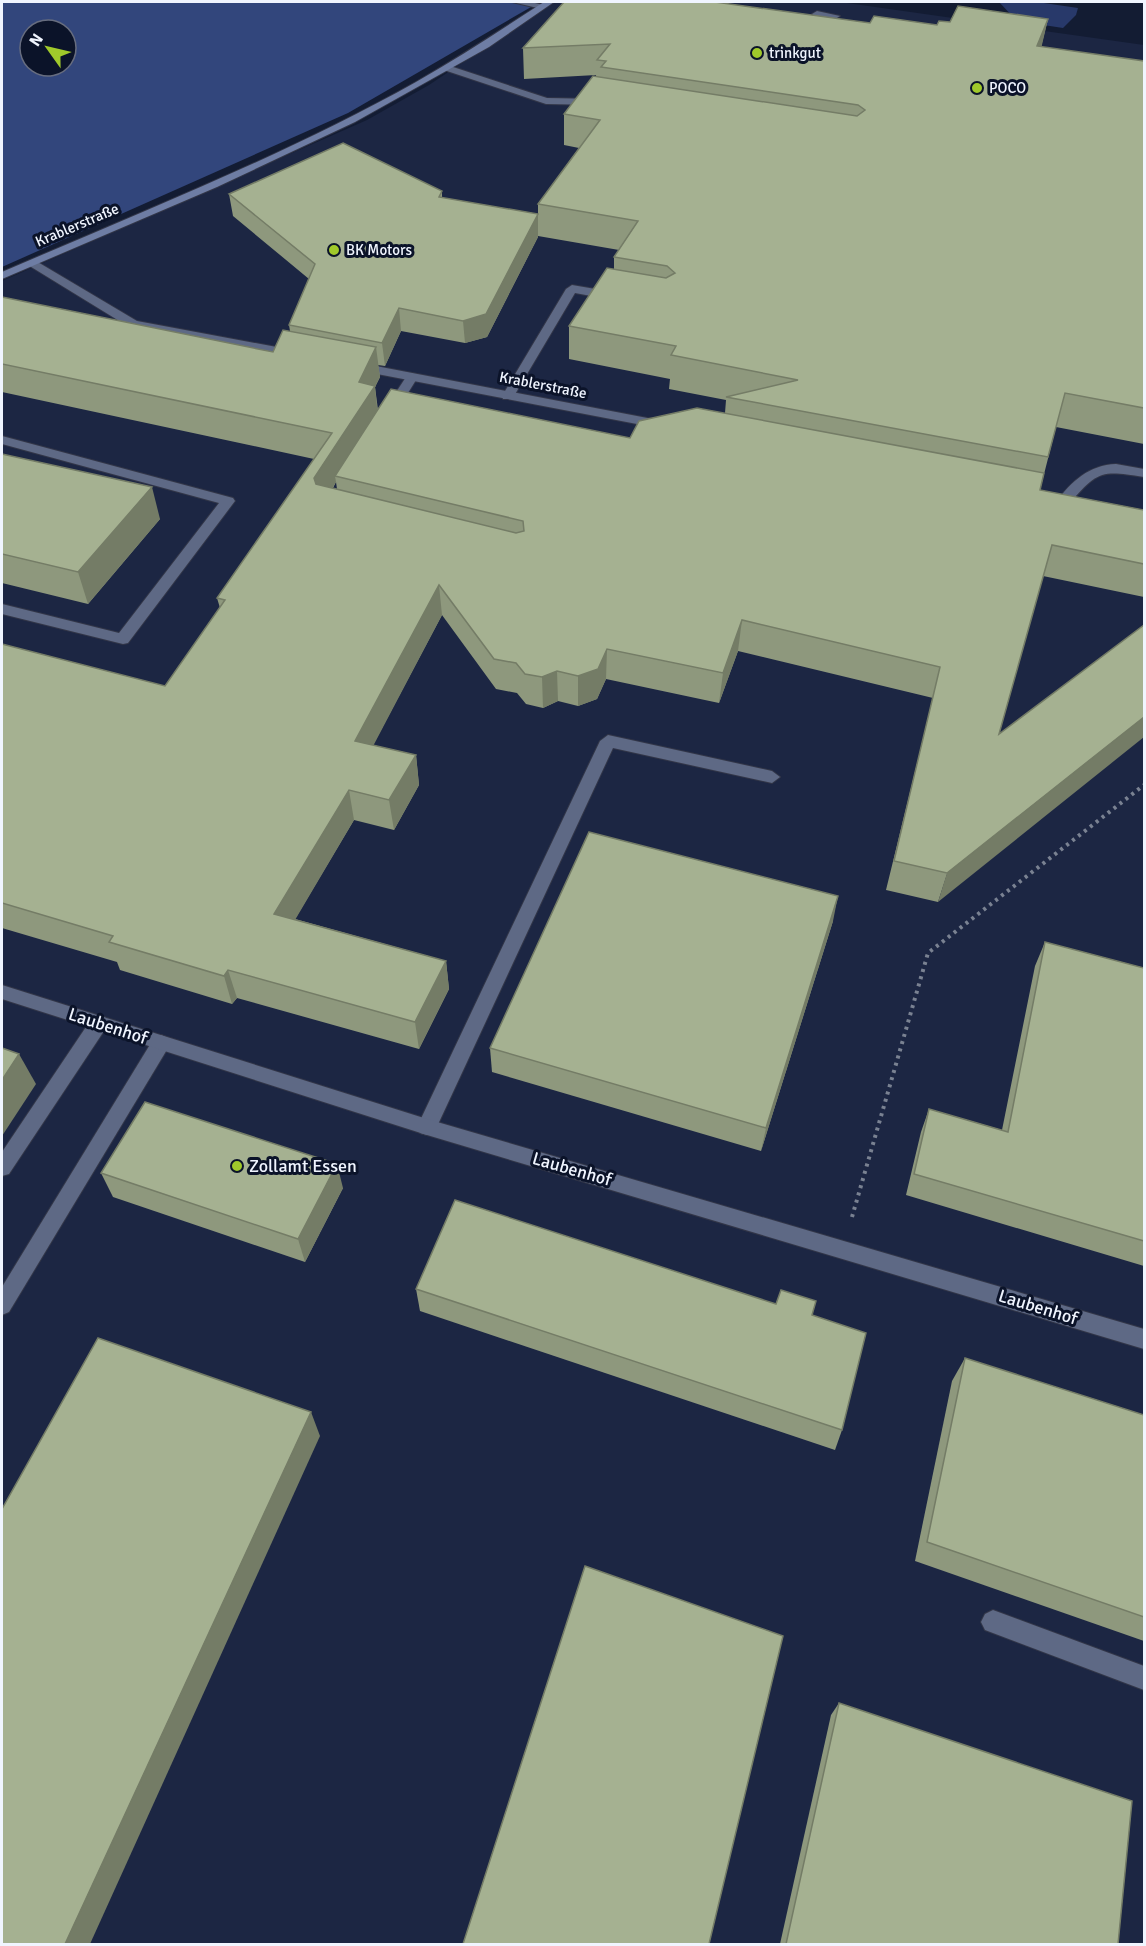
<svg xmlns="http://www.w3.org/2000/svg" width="1146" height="1946" viewBox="0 0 1146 1946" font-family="Signika,sans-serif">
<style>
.built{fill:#1c2643}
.green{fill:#28396a}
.forest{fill:#32467c;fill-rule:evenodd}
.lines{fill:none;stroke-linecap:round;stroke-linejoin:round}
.lane-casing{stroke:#323648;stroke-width:2}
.street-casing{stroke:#323648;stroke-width:2}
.secondary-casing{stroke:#323648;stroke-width:2}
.path{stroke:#7a8292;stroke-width:4;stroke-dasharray:3 4.5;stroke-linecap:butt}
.lane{fill:#5e6985;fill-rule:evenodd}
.street{fill:#5e6985;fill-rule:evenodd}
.secondary{fill:#6e7da4;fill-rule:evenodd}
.wall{fill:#8e987d;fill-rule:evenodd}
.shaded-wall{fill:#747c66}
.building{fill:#a5b191;stroke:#747c66;stroke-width:1.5}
.poi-dot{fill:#a0c92b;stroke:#0b1329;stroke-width:2}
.labels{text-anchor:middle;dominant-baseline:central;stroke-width:6;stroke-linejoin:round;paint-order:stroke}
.far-poi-label{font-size:15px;fill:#f0f5ff;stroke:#0b1329;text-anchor:start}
.far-street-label{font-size:15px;fill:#f0f5ff;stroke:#0b1329}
.street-label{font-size:18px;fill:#f0f5ff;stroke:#0b1329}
.poi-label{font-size:18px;fill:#f0f5ff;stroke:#0b1329;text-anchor:start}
</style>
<rect width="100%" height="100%" fill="#131c33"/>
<path class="built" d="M553 2H840L1144 45V1944H2V281L367 120 429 85Z"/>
<path class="green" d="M999 2H1037L1078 8 1076 15 1063 28 1017 21Z"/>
<path class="forest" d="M2 2H517L538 3 348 113 2 267ZM30 30H66V66H30Z"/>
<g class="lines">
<g class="lane-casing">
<g id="lane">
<path d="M512 2H531L547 6 542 9Z"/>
<path d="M817 11 840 16 835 19 814 16 812 14Z"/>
<path d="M447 65 547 98 599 99 604 102 599 105 546 104 444 70 442 68Z"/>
<path d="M572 285 613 292 619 296 613 300 575 293 514 396 513 399H503L502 396 566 289Z"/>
<path d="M412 373 418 377 394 415 389 416 384 415 383 412 408 374Z"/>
<path d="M2 436 233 498 235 501 128 643 123 644 2 614V604L119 633 219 503 2 444Z"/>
<path d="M1116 464 1144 469V477C1100 470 1098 471 1068 505H1058L1056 502C1072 481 1089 465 1116 464Z"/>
<path d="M608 735 772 771 780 777 772 783 613 748 434 1133 427 1135 420 1133 417 1127 600 741Z"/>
<path d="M99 1015 106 1018 108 1023 106 1028 9 1174 2 1176V1152L92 1018Z"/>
<path d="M161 1035 168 1038 170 1043 168 1048 9 1312 2 1315V1287L154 1038Z"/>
<path d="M993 1610 1144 1666V1690L985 1630 981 1622 985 1614Z"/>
</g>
</g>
<g class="street-casing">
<g id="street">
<path d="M28 261H36L137 321 298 351 304 355 298 359 129 327 28 265Z"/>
<path d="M355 362 663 421 670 425 663 429 351 369V363Z"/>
<path d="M2 985 427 1119 1144 1329V1349L427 1135 2 999Z"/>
</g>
</g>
<g class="secondary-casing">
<path id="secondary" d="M544 2H554L489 47 355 122 217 187 2 279V272C141 212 284 156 416 82 460 57 502 29 544 2Z"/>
</g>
<path class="path" d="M852 1217 928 953 1144 785"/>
<use href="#lane" class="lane"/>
<use href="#street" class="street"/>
<use href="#secondary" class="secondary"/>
</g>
<g class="wall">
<path d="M1048 19 1041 47 1144 61V444L1056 427 1040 490 1144 510V597L1043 576 938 902 886 890 933 698 738 651 719 703 606 679 597 699 578 706 558 701 543 708 526 704 517 693 496 689 442 615 373 745 416 755 419 785 394 830 354 820 295 919 446 961 449 989 419 1049 237 998 232 1004 120 970 117 962 2 928V644L165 686 220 608 217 598 314 459 2 392V297L273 352 290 331 289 325 309 279 233 216 229 194 442 191V198L538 214V237L487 337 465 343 401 331 385 366 378 365 380 377 375 387 378 410 630 438 725 413 726 400 669 389 670 379 569 359V326L614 269V257L619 250 538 236V204L579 148 564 145V114L596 77V75L524 79 523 48 870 23 937 25 950 22ZM336 482 337 489 333 488Z"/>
<path d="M2 454 160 519 88 604 2 583Z"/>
<path d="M833 921 761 1151 492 1072 490 1048Z"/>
<path d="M1045 942 1144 968V1266L906 1195 921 1132 929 1109 1002 1130 1035 966Z"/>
<path d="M101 1173 343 1188 305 1262 113 1197Z"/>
<path d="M416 1289 812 1315 842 1430 835 1450 420 1311Z"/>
<path d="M965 1358 1144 1415V1641L915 1561 952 1381Z"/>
<path d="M839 1703 1118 1944H780L831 1715Z"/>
</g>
<g class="shaded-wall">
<path d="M1048 19 1041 49 1037 46Z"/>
<path d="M538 214V237L487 337 465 343 463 321Z"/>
<path d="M399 308 401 331 385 366 382 343Z"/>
<path d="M376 347 380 377 375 387 378 416 335 476 336 482 319 509 314 478Z"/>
<path d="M152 487 160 519 88 604 78 572Z"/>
<path d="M439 585 442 615 360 771 355 741Z"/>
<path d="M742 620 738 651 719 703 723 673Z"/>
<path d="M607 649 606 679 597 699 578 706V676Z"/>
<path d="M557 671 558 701 543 708 542 677Z"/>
<path d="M1144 717V737L938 902 947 873Z"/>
<path d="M416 755 419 785 394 830 389 800Z"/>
<path d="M349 790 354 820 282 942 274 914Z"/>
<path d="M838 896 833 921 761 1151 766 1128Z"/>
<path d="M446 961 449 989 419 1049 415 1022Z"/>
<path d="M228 970 237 998 232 1004 224 976Z"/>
<path d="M19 1054 36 1084 2 1136V1080Z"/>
<path d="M337 1164 343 1188 305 1262 298 1239Z"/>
<path d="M311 1412 320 1436 90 1944H65Z"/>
</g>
<g class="building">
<path d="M564 2H715L870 23 874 16 937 25 939 21 950 22 958 6 1048 19 1037 46 1144 61V408L1065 393 1048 457 726 397 798 380 671 355 676 346 569 326 607 268 666 278 675 273 667 266 614 257 638 221 538 204 600 120 564 114 593 76 857 116 865 110 858 105 601 67 606 61 597 60 610 44 523 48Z"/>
<path d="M343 143 442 191 439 197 538 214 486 314 463 321 399 308 382 343 289 325 315 264 229 194Z"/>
<path d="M2 297 273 352 283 330 376 347 359 382 375 386 314 478 316 484 516 533 524 531 523 521 335 476 391 389 630 438 639 421 697 408 1044 473 1040 490 1144 510V564L1052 545 999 734 1144 625V717L947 873 894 861 940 667 742 620 723 673 607 649 598 669 578 676 557 671 542 677 525 674 516 663 494 659 439 585 355 741 416 755 389 800 349 790 274 914 446 961 415 1022 228 970 224 976 109 942 113 936 2 903V644L165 686 225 600 217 598 332 433 2 364Z"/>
<path d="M2 454 152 487 78 572 2 554Z"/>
<path d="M589 832 838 896 766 1128 490 1048Z"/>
<path d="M1045 942 1144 968V1241L914 1174 929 1109 1008 1132Z"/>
<path d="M2 1048 19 1054 2 1080Z"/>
<path d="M145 1102 337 1164 298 1239 101 1173Z"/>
<path d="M455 1200 776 1304 781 1290 816 1301 812 1315 866 1333 842 1430 416 1289Z"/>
<path d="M98 1338 311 1412 65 1944H2V1509Z"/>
<path d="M965 1358 1144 1415V1617L927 1542Z"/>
<path d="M585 1566 783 1636 709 1944H463Z"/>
<path d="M839 1703 1132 1801 1118 1944H786Z"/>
</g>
<g class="poi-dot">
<circle cx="757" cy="53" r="6"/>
<circle cx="977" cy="88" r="6"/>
<circle cx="334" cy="250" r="6"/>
<circle cx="237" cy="1166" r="6"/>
</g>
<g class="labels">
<g class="far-poi-label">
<text x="769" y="53">trinkgut</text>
<text x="989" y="88">POCO</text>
<text x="346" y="250">BK Motors</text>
</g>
<g class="far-street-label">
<text transform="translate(77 225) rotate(-23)">Krablerstraße</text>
<text transform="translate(543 385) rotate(11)">Krablerstraße</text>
</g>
<g class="street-label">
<text transform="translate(108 1026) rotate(18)">Laubenhof</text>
<text transform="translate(572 1169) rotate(16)">Laubenhof</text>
<text transform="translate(1038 1307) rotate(17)">Laubenhof</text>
</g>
<g class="poi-label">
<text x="249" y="1166">Zollamt Essen</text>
</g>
</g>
<rect width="1146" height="1946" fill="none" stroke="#f0f5ff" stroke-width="6"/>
<g transform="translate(48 48) rotate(304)"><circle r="28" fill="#0b1329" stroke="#676d7f" stroke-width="1.5"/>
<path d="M0-4.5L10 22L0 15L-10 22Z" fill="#a0c92b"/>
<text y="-9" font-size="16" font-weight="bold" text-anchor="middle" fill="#f0f5ff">N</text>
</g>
</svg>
